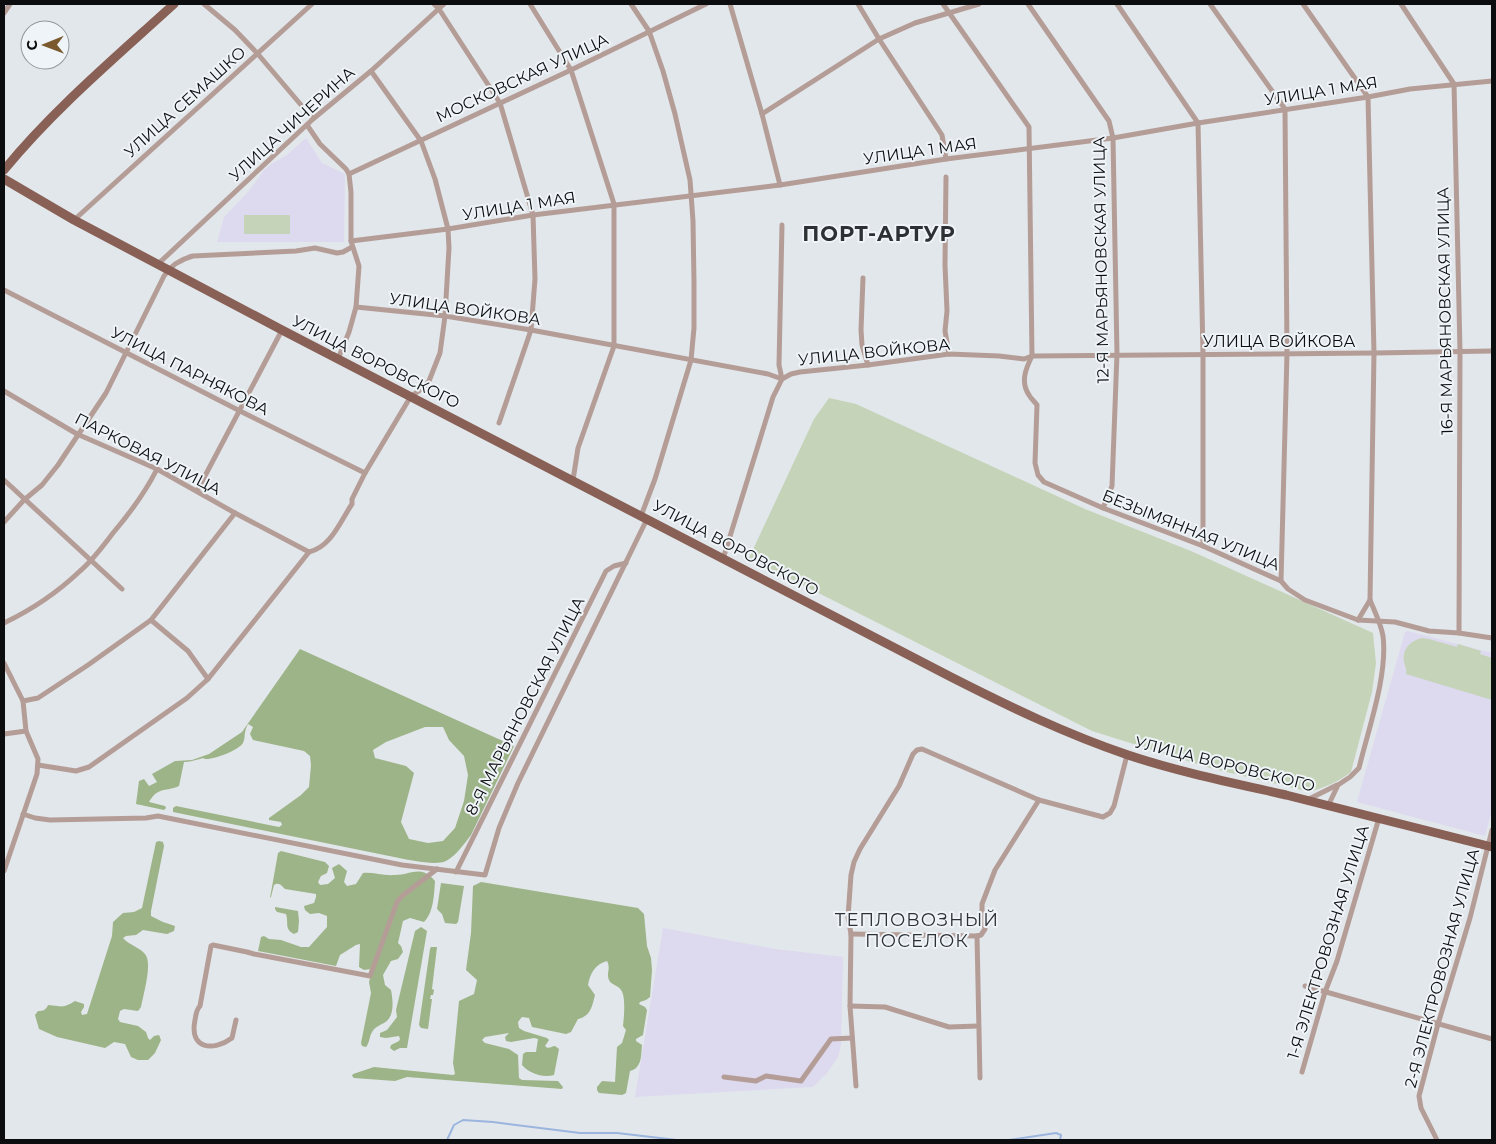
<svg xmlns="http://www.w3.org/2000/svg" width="1496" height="1144" viewBox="0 0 1496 1144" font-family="Montserrat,sans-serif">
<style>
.education{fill:#ddd9ef}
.green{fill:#c5d4b8}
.forest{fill:#9db488;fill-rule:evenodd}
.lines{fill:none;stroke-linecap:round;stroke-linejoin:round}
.stream{stroke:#9bb5de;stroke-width:2}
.street{stroke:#b59d97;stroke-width:5}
.primary{stroke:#886055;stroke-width:9}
.labels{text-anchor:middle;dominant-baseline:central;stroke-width:4;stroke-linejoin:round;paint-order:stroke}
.street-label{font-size:16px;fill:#0b0d0e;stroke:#eff4f8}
.neighbourhood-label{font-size:18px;letter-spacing:1px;fill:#2e3134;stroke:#eff4f8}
.district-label{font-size:21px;font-weight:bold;letter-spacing:1px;fill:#2e3134;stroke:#eff4f8}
</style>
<rect width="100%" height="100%" fill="#e2e7eb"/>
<g class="education">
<path d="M306 138 322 163 345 174 344 242H217L224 217 249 191 264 170 271 164 287 155Z"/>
<path d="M1408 631 1492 653V810L1485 836 1357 802 1405 632Z"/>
<path d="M663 928 775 949 843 957 841 1045 838 1057 827 1073 813 1087 635 1097Z"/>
</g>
<g class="green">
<rect x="244" y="215" width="46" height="19"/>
<path d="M829 398 856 404 1085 509 1191 551 1373 633 1376 663 1372 692 1351 772C1338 782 1325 787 1310 792L1210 768 1092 731 749 558 814 419Z"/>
<path d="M1422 638 1429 639 1457 647 1458 644 1481 651 1480 654 1492 658V700L1406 674C1407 668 1405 667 1404 662 1402 649 1410 641 1422 638Z"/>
</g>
<g class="forest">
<path d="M300 649 514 746 471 835C464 844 456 856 446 861 435 866 411 860 399 858L173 812V808L176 806 279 827 282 825 281 822 269 820V818L301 795 309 787 311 765 310 756 304 751 253 740 250 734 253 727 248 724C243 733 246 737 243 743 239 750 215 759 207 759 200 759 207 757 200 759 194 760 190 762 184 762L179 786C167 792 158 786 149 802L165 806 166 808 164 810 136 804 139 781 144 779 149 786 157 782 152 774 175 761 192 760 209 754 242 732ZM425 727H443L449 740 464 756 468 775 464 801 455 828 443 841 428 843 409 839 401 822 414 773 406 766 375 758 373 750 386 742Z"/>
<path d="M159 841 163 842 164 846 151 911V916L163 922 175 926 174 931 167 934 143 930 136 935 126 936 123 938C129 945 139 947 145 954 153 963 143 995 141 1007L138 1011 124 1009 120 1011 118 1019 120 1022 138 1026 146 1032 148 1038 150 1040 154 1036 159 1035 161 1040 155 1053 148 1060H138L131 1057 125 1044 114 1042 105 1048 57 1037 39 1029 35 1015 38 1011C43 1011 46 1010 48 1005 62 1006 62 1009 75 1001L84 1004V1007L81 1012 82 1015 87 1014 112 936 113 922 123 913 134 912 142 908 156 842Z"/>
<path d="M281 851 325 862 329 866 327 873 321 876 318 882 320 885 328 884 335 878 332 868 339 864 347 871 344 882 347 886 356 884 363 873C373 872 384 876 395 875 411 875 421 864 435 881 434 894 434 912 424 922L410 918 403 921 398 943 401 946 403 952 398 959 391 961 383 975 385 985 391 990C393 1000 395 1017 384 1023 380 1025 375 1027 372 1032 369 1037 370 1042 366 1047L362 1046 361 1043 371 993 369 982 372 971 371 969 364 970 359 967 360 944 356 945 340 955 336 966 258 951 261 937 264 936 269 939 281 940 301 947H309L327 927V916L319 913 310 914 305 910 304 906 314 903 316 897V894L285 889C281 885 279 882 274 885L271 897 270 898 278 853Z"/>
<path d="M481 882 638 908 644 914 647 946 651 958 652 970 650 997 646 1000 640 1002 639 1004 645 1007 647 1010 643 1035 636 1039V1041L642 1045C641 1056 642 1068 630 1071L626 1093 622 1095 599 1093 597 1090V1087L602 1081 615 1082 617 1047 622 1043 626 1030 623 1026C624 1017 626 996 621 990 618 985 611 985 609 980 606 973 611 969 607 961 595 964 590 974 588 985L595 995C592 1006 591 1016 578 1019L571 1032 566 1034 532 1027 529 1018 522 1017 518 1022 519 1028 524 1031 547 1038 549 1040 545 1046C549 1050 551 1046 555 1046L559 1049 554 1075C543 1078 530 1074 522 1065L523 1054 526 1052H536L538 1039 534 1038 511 1042 506 1041 505 1037 509 1033 485 1037 482 1040 485 1043 509 1049 518 1055 519 1078 522 1080 558 1081 563 1087 562 1089 407 1077 395 1081 354 1078 352 1076 353 1074 374 1067 453 1075 455 1074 453 1063 459 1001 474 994 477 980 466 970 471 933 473 886Z"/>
<path d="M441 883 464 886 458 922 456 924 445 923 442 914 437 909Z"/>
<path d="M275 907 298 911 299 921 298 932 294 934C284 929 289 923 286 914L277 912 275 909Z"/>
<path d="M421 927 427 931 407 1048H400L394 1051 390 1048 391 1045 399 1041 400 1039 399 1036 386 1038 380 1037V1033L387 1030 397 1017 396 1010 415 931Z"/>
<path d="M431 947H437L432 989 434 990 433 995H431L430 999H432L428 1029 421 1028 419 1025 430 949Z"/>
</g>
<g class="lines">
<g class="stream">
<path d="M447 1140 454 1125 463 1120 493 1122 580 1133H617L677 1140"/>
<path d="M1009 1140 1056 1133 1061 1135 1060 1140"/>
</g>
<g class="street">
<path d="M204 4 235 30 257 53 313 119"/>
<path d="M434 4 439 9 500 103 533 215 535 279 531 330 499 423"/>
<path d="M530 4 571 70 614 204V346L578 448 573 480"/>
<path d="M631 4 649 31 663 71 675 114 690 180 693 221 694 282V328L691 360 655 479 641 516"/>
<path d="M730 4 762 114 780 185"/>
<path d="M858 4 879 39 942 135 946 159"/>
<path d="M943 4 1029 127 1032 356C1026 368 1020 382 1029 395 1031 399 1035 402 1037 405L1035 463 1038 475 1044 482 1103 508 1203 546 1281 581 1288 589 1305 600 1358 620 1395 622 1429 631 1459 633 1492 638"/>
<path d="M1028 4 1109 121 1113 138 1117 354 1112 486 1103 508"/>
<path d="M1117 4 1198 123 1203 354V546"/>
<path d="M1210 4 1285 109 1287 353 1281 581"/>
<path d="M1303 4 1368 97 1374 353 1370 600C1375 612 1381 624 1383 636 1388 675 1368 730 1359 768L1350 777 1338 785 1328 806"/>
<path d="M1401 4 1454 84 1460 351 1459 633"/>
<path d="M4 13 10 4"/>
<path d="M762 114 879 39 915 23 979 4"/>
<path d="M307 125 320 144 346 169 349 174 351 192V241L359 266 356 307 349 332 338 359"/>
<path d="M349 174 571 70 706 4"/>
<path d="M946 177 945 265 947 311 945 331 949 354"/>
<path d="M74 220 312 4"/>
<path d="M351 241 448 229 533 215 780 185 946 159 1113 138 1198 123 1368 97 1410 89 1492 81"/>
<path d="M158 264 313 119 371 71 444 4"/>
<path d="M863 278 861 330 862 345 868 365"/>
<path d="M4 290 240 411 365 473"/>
<path d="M356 307 445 316 531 330 768 374 782 379"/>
<path d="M782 379 791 374 800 372 868 365 949 354 999 356 1024 359 1032 356 1374 353 1492 351"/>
<path d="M4 391 77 434 157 469 235 513 309 552"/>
<path d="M4 480 122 589"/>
<path d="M197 491 282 330"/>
<path d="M4 522 24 500 42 485 58 465 106 393 164 276C171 265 181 259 193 256L296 251 315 248 337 253 343 252 352 247"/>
<path d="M723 559 773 397 782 379 779 365 782 225"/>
<path d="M151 620 188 651 208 679"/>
<path d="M1358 620 1370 600"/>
<path d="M4 623C31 610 58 592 80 571 93 560 103 546 113 533 130 513 145 493 157 469"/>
<path d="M4 663 23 701 26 731 38 759 37 774 4 871"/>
<path d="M23 701 38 698 88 665 151 620 235 513"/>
<path d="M4 734 26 731"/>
<path d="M38 765 76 771 89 767 187 698 208 679 309 552C331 547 340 522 352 504V499L365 473 411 396 422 389 429 381 440 353 445 316 449 248 448 229 435 179 421 141 371 71"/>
<path d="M1307 800 1337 785"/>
<path d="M23 814 35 818 50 820 146 818 158 816 402 865 485 875 499 828 518 783 647 519"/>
<path d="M456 872 606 571 614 566 626 563"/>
<path d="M851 934 977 936"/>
<path d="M1305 986 1492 1039"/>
<path d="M850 1006 885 1007 949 1027 978 1026"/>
<path d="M236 1020 232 1038C213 1052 189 1049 195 1020 196 1015 196 1010 200 1006L211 946 213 945 247 952 254 954 370 976 397 902 402 896 437 869"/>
<path d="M1302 1072 1325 992 1337 961 1379 818"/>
<path d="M724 1077 756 1081 766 1076 801 1081 831 1039 852 1038"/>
<path d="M980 1078 977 936 981 935 985 929 982 911V904L995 870 1039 800"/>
<path d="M856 1086 850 1006 851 934 848 917 851 875 854 862 860 849 899 786 913 754 917 750 922 749 1039 800 1103 817 1110 813 1114 806 1127 755"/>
<path d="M1437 1140 1421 1108 1419 1096 1438 1024 1470 918 1492 830"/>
</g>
<g class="primary">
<path d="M4 170C54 109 116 57 174 4"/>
<path d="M4 179 74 220 282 330 951 677C1008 706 1066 734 1128 755 1179 772 1233 783 1286 795 1355 812 1423 830 1492 847"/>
</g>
</g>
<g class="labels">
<g class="street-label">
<text transform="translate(522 78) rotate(-25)">МОСКОВСКАЯ УЛИЦА</text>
<text transform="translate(1321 91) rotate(-9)">УЛИЦА 1 МАЯ</text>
<text transform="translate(185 102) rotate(-42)">УЛИЦА СЕМАШКО</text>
<text transform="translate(292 124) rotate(-42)">УЛИЦА ЧИЧЕРИНА</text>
<text transform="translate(920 151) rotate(-8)">УЛИЦА 1 МАЯ</text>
<text transform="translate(519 206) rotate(-9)">УЛИЦА 1 МАЯ</text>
<text transform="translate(1101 260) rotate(-91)">12-Я МАРЬЯНОВСКАЯ УЛИЦА</text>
<text transform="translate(465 309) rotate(8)">УЛИЦА ВОЙКОВА</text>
<text transform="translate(1445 311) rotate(-91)">16-Я МАРЬЯНОВСКАЯ УЛИЦА</text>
<text x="1279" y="341">УЛИЦА ВОЙКОВА</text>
<text transform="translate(874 352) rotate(-6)">УЛИЦА ВОЙКОВА</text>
<text transform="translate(376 362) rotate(27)">УЛИЦА ВОРОВСКОГО</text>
<text transform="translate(190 371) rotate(27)">УЛИЦА ПАРНЯКОВА</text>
<text transform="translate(148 454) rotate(27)">ПАРКОВАЯ УЛИЦА</text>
<text transform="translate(1191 530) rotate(22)">БЕЗЫМЯННАЯ УЛИЦА</text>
<text transform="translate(736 548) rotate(28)">УЛИЦА ВОРОВСКОГО</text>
<text transform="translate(525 706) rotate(-63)">8-Я МАРЬЯНОВСКАЯ УЛИЦА</text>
<text transform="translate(1225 764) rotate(14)">УЛИЦА ВОРОВСКОГО</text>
<text transform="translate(1328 942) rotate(-73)">1-Я ЭЛЕКТРОВОЗНАЯ УЛИЦА</text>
<text transform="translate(1442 968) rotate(-75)">2-Я ЭЛЕКТРОВОЗНАЯ УЛИЦА</text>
</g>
<g class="neighbourhood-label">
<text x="917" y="920">ТЕПЛОВОЗНЫЙ<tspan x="917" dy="21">ПОСЕЛОК</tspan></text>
</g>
<g class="district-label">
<text x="879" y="233">ПОРТ-АРТУР</text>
</g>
</g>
<rect width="1496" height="1144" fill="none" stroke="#0b0d0e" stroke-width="10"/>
<g transform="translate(45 45) rotate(269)"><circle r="24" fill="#eff4f8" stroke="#94989a"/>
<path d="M0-4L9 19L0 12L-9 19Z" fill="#7a592f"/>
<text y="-8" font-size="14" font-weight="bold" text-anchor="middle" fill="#0b0d0e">С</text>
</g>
</svg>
